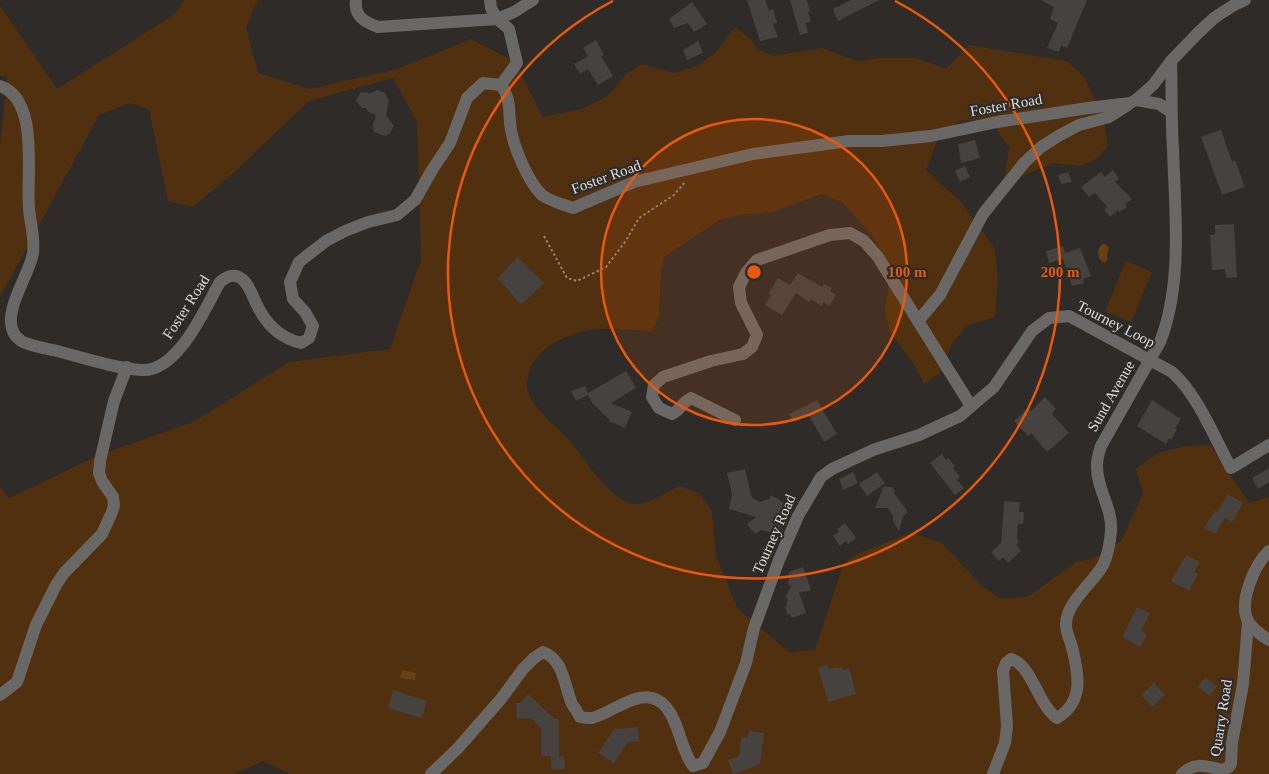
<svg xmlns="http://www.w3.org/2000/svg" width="1269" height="774" viewBox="0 0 1269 774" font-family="Georgia,serif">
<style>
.green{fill:#513010}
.water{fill:#6a3f12}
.building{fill:#45423f}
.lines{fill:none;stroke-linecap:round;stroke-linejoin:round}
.path{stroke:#888582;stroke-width:2;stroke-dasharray:2.5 2.5;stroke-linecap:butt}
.minor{stroke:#6a6866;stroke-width:12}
.ring{fill:none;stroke:#e8590c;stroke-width:2.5}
.labels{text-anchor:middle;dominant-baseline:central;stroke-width:4.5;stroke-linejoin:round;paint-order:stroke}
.street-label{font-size:15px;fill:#dedcda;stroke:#2f2b28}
.centre{fill:#e8590c;stroke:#2f2b28;stroke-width:2.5}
.ring-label{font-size:15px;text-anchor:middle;font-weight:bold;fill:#e8590c;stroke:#2f2b28;stroke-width:4.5;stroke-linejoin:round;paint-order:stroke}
</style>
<rect width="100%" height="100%" fill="#2f2b28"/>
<g class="green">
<path d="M184 0H258L246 27 258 73 310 89 397 69 471 39 514 61 543 117 582 109 609 95 626 74 642 64 674 73 697 66 716 52 735 27 752 40 757 49 773 56 822 48 857 61 879 58H917L946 69 969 45 1067 61 1085 78 1105 124 1108 146 1096 159 1080 166 1053 163 1014 179 1005 175 1009 148 991 122 962 120 939 136 926 170 962 203 995 249 998 280 995 317 966 326 952 344 940 373 924 384 913 363 889 331 885 309 891 270 874 238 842 202 821 194 773 212 745 214 719 220 664 257 661 270 659 317 652 332C634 330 616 328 598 329 572 331 532 347 528 377 527 380 526 385 527 388 532 409 556 425 569 440 585 459 604 491 626 502 641 510 665 493 679 486L699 493 712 511 716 556 738 609 789 652 815 650 842 567 856 554 911 533 942 543 982 586 1002 599 1029 596 1076 562 1092 559 1121 541 1143 493 1136 469 1158 453 1186 446 1210 445 1249 503 1269 497V774H290L263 761 234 774H0V486L9 498 99 455 193 422 289 362 390 349 421 260 417 122 393 78 309 101 228 178 192 207 168 201 149 109 130 103 99 115 0 297V148L7 77 0 76V5L57 89 175 14Z"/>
<path d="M1126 261 1152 272 1131 322 1105 311Z"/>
</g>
<g class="water">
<path d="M1102 244H1105L1109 248 1107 254 1108 259 1105 263C1097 260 1096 250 1102 244Z"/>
<path d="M402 670 416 673 415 680 400 678Z"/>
</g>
<g class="building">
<path d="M747 0H765L769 11 773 9 777 23 773 24 778 37 760 41Z"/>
<path d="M790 0H807L810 11 808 12 811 22 805 23 808 33 800 35Z"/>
<path d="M851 0H879L838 21 833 9Z"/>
<path d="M1041 0H1087L1067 48 1061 45 1059 52 1047 48 1058 23 1050 19 1054 7Z"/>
<path d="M692 2 707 24 694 32 688 23 674 28 669 19Z"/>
<path d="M596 40 604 55 601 56 613 76 598 85 588 69 580 74 574 64 588 56 583 48Z"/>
<path d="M698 41 703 53 687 60 683 50Z"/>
<path d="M377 90 385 93 389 101 386 115 394 126 390 133 385 136 374 132 373 125 376 115 368 112 366 108H362L356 101 360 93 366 92 369 94Z"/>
<path d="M1221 130 1232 162 1235 160 1245 187 1222 195 1201 137Z"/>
<path d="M975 140 980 158 961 163 958 144Z"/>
<path d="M965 166 970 177 960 182 955 171Z"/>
<path d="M1113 170 1119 179 1115 182 1132 199 1125 204 1127 207 1119 212 1118 210 1110 217 1104 210 1107 207 1095 193 1089 197 1081 187 1101 172 1105 177Z"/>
<path d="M1068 172 1072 182 1061 184 1058 175Z"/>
<path d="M1234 224 1237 277 1226 278 1225 269 1212 270 1210 235H1215V225Z"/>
<path d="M1063 246 1065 253 1080 248 1091 276 1083 279 1084 283 1072 286 1063 259 1049 263 1046 251Z"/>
<path d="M517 257 544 283 521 305 498 278Z"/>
<path d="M798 273 822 287 824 284 832 288 830 291 836 295 829 306 824 302 821 306 811 299 809 302 796 293 782 315 765 305 771 295 769 293 778 278 790 285Z"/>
<path d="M626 371 636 388 611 403 632 412 625 428 609 421V419L593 404 588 395 576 401 571 391 585 386 588 393Z"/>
<path d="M1045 397 1056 409 1052 414 1069 433 1047 452 1031 433 1028 436 1014 421 1028 408 1031 411Z"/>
<path d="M817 400 837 434 824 442 808 414 794 422 789 414Z"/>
<path d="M1152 400 1181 419 1175 428 1177 429 1171 440 1169 438 1166 444 1137 426Z"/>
<path d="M942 454 946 460 948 458 955 466 953 468 960 477 957 480 964 488 955 495 930 463Z"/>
<path d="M1269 468V482L1258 489 1252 478Z"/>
<path d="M745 469 752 498 760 502 769 499 771 495 786 504 783 508 784 511 778 534 761 530 755 534 747 524 756 517 729 509 732 494 727 473Z"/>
<path d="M853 472 858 483 843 490 839 479Z"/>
<path d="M877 472 885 483 867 496 859 484Z"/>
<path d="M884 486 892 487 895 491 894 493 908 512 903 516 899 531 893 521V516L888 508H875Z"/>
<path d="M1228 494 1243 503 1232 522 1225 518 1215 534 1204 528 1215 510 1217 512Z"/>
<path d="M1004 501 1020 502 1019 512H1024L1023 524H1018L1017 539 1019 542 1016 545 1021 551 1008 563 1003 557 999 561 991 552 1001 543Z"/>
<path d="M845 523 856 538 848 544 846 541 840 546 833 536 839 531 837 529Z"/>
<path d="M1186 555 1200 562 1194 572 1198 574 1189 591 1171 581Z"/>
<path d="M803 567 810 587V591L799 592 806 613 792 618 790 614 788 615 785 607 787 606 786 602H788L786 596 791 586 788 584 789 572Z"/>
<path d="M1137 607 1150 613 1141 631 1147 634 1140 647 1122 637Z"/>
<path d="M828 665 829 669 837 667 838 668 842 667 843 670 849 668 856 694 828 702 818 668Z"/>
<path d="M1205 677 1217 686 1210 696 1198 687Z"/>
<path d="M1154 683 1165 695 1152 707 1141 695Z"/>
<path d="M393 690 427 701 422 718 388 708Z"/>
<path d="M528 694 555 719H559V757L564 756 565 769 552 770 551 756H541V728L531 718 517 719 516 703H521Z"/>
<path d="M616 727 618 729 638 727 639 741 628 742 614 763 598 753Z"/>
<path d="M749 731 764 733 760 763 756 766 733 774 728 760 739 756 741 737 748 738Z"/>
</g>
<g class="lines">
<path class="path" d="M544 236 567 278 577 281 606 267 625 242 639 218 674 195 685 182"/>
<g class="minor">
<path d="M356 0C354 16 364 22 378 27L497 19 514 12 533 0"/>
<path d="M490 0 491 8 497 19 509 29 517 63 501 85"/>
<path d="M0 86C40 100 26 175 29 208 30 223 35 237 33 253 30 275 0 313 15 335 16 337 21 341 23 342 32 346 43 348 53 350 81 357 112 368 141 370 178 373 205 308 220 282 227 276 234 273 242 279 249 284 252 295 256 303 265 323 280 338 301 343L309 338 313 326 305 312 293 299 290 282 299 262 326 241 345 231 368 222 397 215 415 200 432 170 450 143 467 98 483 83 501 85C512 100 508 114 511 130 514 148 528 181 541 194 546 200 565 205 573 208L634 182 753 154 849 141H882L931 136 997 122 1088 108 1130 103 1136 100 1153 85 1171 61 1199 32 1214 18 1234 5 1245 0"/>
<path d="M1136 100 1159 104 1171 112"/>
<path d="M971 406 918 321 940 295 983 214 1024 163 1041 147 1060 135 1079 125 1109 117 1128 105"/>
<path d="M735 420 691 398C681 403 681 410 672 414L659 408 652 397 654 385 663 377 711 361 743 354 752 347 757 335 741 303 739 287 746 273 757 260 830 235 850 233 864 241 878 257 918 321"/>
<path d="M1269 551C1255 564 1238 602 1248 621 1252 628 1262 636 1269 640"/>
<path d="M0 695 17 682 36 625 56 585 64 573 102 534 112 512 114 505 113 497 102 481 99 473 100 461 114 401 127 367"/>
<path d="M431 774 458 748 501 699 523 669 534 658 543 652C564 660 564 685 572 704 575 708 578 713 580 717 584 718 588 718 592 718 615 712 645 682 666 707 680 724 680 748 693 766L703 763 720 732 746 663 754 628 779 560 798 516 821 477 832 469 873 450 919 435 960 416 994 387 1032 331 1049 318 1069 316 1172 372C1198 395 1214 437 1231 468L1269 445"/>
<path d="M993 774 1005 743 1007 726 1003 671 1006 663 1011 659C1032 665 1038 705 1057 718 1084 702 1079 675 1072 647 1070 640 1066 632 1066 625 1065 604 1093 583 1103 565 1108 555 1110 543 1111 531 1113 509 1096 488 1097 465 1097 459 1099 452 1101 446L1160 342C1183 284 1175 211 1173 149 1171 119 1172 90 1171 61"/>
<path d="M1182 774C1196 761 1206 766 1222 770L1229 767 1231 764 1232 743 1243 684 1248 622"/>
</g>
</g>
<circle cx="754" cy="272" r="153" fill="#e8590c" fill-opacity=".12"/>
<g class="ring">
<circle cx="754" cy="272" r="153"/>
<path d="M895 1A306 306 0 1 1 613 1"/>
</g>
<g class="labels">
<g class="street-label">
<text transform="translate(1006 105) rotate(-10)">Foster Road</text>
<text transform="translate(606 177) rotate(-20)">Foster Road</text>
<text transform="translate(186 307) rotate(-57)">Foster Road</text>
<text transform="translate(1116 324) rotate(27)">Tourney Loop</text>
<text transform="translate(1111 396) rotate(-60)">Sund Avenue</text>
<text transform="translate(774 534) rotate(-66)">Tourney Road</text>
<text transform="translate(1221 718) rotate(-81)">Quarry Road</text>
</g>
</g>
<circle cx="754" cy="272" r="8" class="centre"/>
<g class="ring-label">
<text x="907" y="277">100 m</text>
<text x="1060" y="277">200 m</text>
</g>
</svg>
